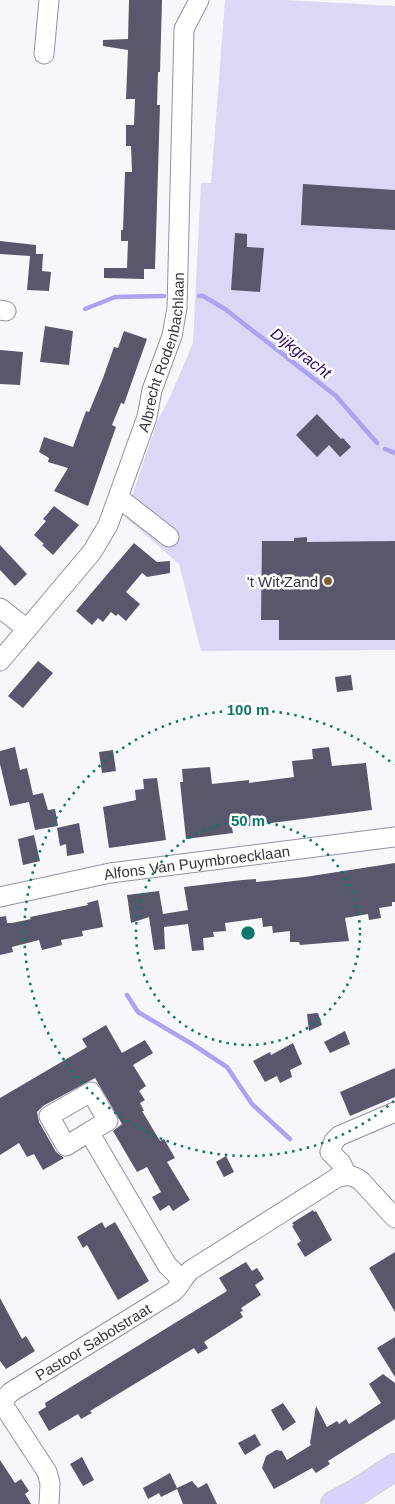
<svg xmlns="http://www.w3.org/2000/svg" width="395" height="1504" viewBox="0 0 395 1504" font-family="Arial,sans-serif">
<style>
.green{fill:#dad8f5}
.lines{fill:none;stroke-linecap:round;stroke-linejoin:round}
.stream{stroke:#aca2ef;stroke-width:4.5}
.building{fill:#59576b}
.minor-casing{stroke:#9290a5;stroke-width:21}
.major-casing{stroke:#d3d3d5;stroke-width:28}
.minor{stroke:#fff;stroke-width:19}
.major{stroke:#d9d3fe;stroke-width:25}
.ring{fill:none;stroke:#0f766e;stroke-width:2.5;stroke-dasharray:2.5 5}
.poi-dot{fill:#7b6032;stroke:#fff;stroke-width:2}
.labels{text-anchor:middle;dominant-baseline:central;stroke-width:5;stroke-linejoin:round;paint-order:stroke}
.street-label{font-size:15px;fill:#37363f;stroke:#fff}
.poi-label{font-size:15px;fill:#37363f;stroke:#fff;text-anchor:end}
.water-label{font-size:16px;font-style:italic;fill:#2c0d67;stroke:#fff}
.centre{fill:#0f766e;stroke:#fff;stroke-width:2.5}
.ring-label{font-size:15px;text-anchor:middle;font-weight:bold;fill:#0f766e;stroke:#fff;stroke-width:5;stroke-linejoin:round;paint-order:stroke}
</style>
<rect width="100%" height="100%" fill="#f7f7fb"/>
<path class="green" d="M225 0H285L395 6V650L201 651 179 564 125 517 157 422 170 397 193 343 201 183H211Z"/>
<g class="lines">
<g class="stream">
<path d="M199 296H203L225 309 336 396 377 443"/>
<path d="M85 309 115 297 164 296"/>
<path d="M385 449 395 453"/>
<path d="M127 995 138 1012 192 1044 227 1067 252 1104 290 1139"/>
</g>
</g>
<g class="building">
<path d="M129 0H162L160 72H158L157 105H160L155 269H144V279L104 278V268H127L128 241H121V230H123L125 172H132L131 146H126V125H134L135 99H126L128 50 103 46V40L128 39Z"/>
<path d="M303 184 395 190V230L301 225Z"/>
<path d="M235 233 247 234V247L264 248 260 292 231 290Z"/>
<path d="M0 241 36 245V254H43L42 271 51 272 49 291 27 290 30 256 0 254Z"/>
<path d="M45 326 73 331 69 365 40 362Z"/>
<path d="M124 331 147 339 124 404 121 403 112 425 116 427 88 506 54 491 68 468 48 462 49 458 39 452 44 437 73 447 86 411 89 412 103 378 114 347 118 348Z"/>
<path d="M0 350 23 352 20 385 0 384Z"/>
<path d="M317 414 341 439 343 438 351 447 340 457 329 445 317 457 296 435Z"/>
<path d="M54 506 79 525 53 555 42 545 44 544 34 535 46 521 43 519Z"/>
<path d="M307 537V542L395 541V640H279V620H261L262 541H294V538Z"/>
<path d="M134 543 157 562 170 561V573L147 577 142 573 126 592 140 604 126 621 118 614 116 616 111 612 103 622 98 618 92 625 76 611Z"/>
<path d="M0 545 27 574 15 586 0 570Z"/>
<path d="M38 661 53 673 23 708 8 696Z"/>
<path d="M351 675 353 690 337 692 335 677Z"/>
<path d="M15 747 20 770 27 768 33 795 43 793 48 810 55 809 58 826 35 830 29 802 10 806 0 764V751Z"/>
<path d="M329 747 332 766 366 763 372 810 232 828 233 833 186 839 180 782H183L182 769 210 767 212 784 249 780V783L294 777 292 761 313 759 312 749Z"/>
<path d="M113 750 116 771 102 773 99 752Z"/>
<path d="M157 778 166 840 109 848 103 807 136 800 135 790 144 789 143 779Z"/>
<path d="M79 823 84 853 67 856 66 844 60 846 57 828Z"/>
<path d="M34 835 40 861 23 865 18 839Z"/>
<path d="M395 863V902H392V906L379 908 381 918 369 920 368 914 345 918 349 941 300 945 299 942H290V931L273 933 272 926 263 927 262 918 225 923 226 931 213 932 214 937 203 938 204 950 192 951 188 924 164 927 165 949 154 950 149 917 131 923 127 895 159 891 163 914 188 910 184 887 242 880 256 879V882L305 877Z"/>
<path d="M98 900 103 927 82 931 83 936 61 940 62 945 42 950 39 940 12 947 13 952 0 955V917L6 916 7 923H12L31 919 30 917 88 905 87 903Z"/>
<path d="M318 1013 322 1025 309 1031 307 1014Z"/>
<path d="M106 1025 122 1053 145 1040 153 1053 133 1065 146 1086 139 1091 145 1100 140 1103 144 1111H142L160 1141 164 1139 175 1158 167 1162 190 1200 173 1211 169 1205 160 1211 152 1197 161 1192 147 1167 137 1172 113 1131 122 1124 95 1078 43 1106 37 1112 39 1122 56 1152 64 1158 43 1170 34 1154 27 1157 19 1143 0 1155V1098L87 1047 82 1039Z"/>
<path d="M345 1031 350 1044 330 1053 324 1042Z"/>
<path d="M293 1043 302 1064 290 1070 292 1077 280 1083 277 1076 265 1082 253 1061 270 1052 271 1055Z"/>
<path d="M395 1068V1097L350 1116 340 1092Z"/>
<path d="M226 1156 234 1172 224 1177 216 1162Z"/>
<path d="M313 1210 314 1212 316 1211 332 1240 305 1257 297 1244 301 1241 292 1226 294 1225 292 1223Z"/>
<path d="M102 1222 105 1228 115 1222 149 1281 118 1300 87 1245 83 1248 77 1237Z"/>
<path d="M395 1252V1312L369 1268Z"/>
<path d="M246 1262 252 1271 257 1268 264 1279 255 1285 261 1295 241 1308 243 1311 240 1312 243 1317 204 1342 208 1348 198 1354 194 1348 90 1411 92 1413 81 1419 78 1414 49 1431 38 1412 46 1407 45 1403 227 1291 219 1278Z"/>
<path d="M0 1298 22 1339 26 1336 35 1351 6 1369 0 1361Z"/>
<path d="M395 1337V1377L377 1348Z"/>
<path d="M383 1374 395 1383V1419L328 1461 330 1464 316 1473 312 1468 274 1489 262 1468 266 1456 276 1450 282 1451 287 1460 311 1445 310 1443 316 1406 327 1427 337 1421 339 1424 346 1419 349 1424 381 1403 369 1384Z"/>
<path d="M283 1403 296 1422 283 1431 271 1410Z"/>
<path d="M255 1434 261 1445 245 1455 238 1443Z"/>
<path d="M82 1457 94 1480 83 1486 70 1464Z"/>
<path d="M0 1460 15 1483 21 1479 29 1491 25 1494 31 1504H0Z"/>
<path d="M170 1473 177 1488 192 1481 198 1488 207 1483 217 1504H183L177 1489 161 1497 159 1493 148 1499 143 1488Z"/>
</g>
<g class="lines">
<g class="minor-casing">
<g id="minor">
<path d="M44 54 49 0"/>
<path d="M0 310 6 311"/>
<path d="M119 498 169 537"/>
<path d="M0 608 27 629"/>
<path id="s1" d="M0 661 92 552 108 525 147 417 152 390 172 336 177 308 184 29 199 0"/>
<path id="s2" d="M0 897 110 873 395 837"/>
<path d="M89 1132 66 1146 49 1116 91 1092 108 1121 89 1132 167 1265 182 1280"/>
<path d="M347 1175 341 1163 330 1152 334 1141 339 1136 395 1112"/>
<path d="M0 1400 47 1472 50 1483 49 1504"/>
<path id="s3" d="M2 1401 11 1392 173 1292C181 1286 183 1276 191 1270L338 1177C348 1175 353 1175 361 1181L395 1218"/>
</g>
</g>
<g class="major-casing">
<path id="major" d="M334 1504 360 1490 395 1467"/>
</g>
<use href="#minor" class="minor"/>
<use href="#major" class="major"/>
</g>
<g class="ring">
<circle cx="248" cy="933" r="112"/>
<path d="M394 1101A223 223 0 1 1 394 765"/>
</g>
<circle class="poi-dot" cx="328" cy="581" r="5"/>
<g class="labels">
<g class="street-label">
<text stroke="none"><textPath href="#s1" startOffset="356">Albrecht Rodenbachlaan</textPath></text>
<text stroke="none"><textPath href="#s2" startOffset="200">Alfons Van Puymbroecklaan</textPath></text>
<text stroke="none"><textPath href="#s3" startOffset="109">Pastoor Sabotstraat</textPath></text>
</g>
<g class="poi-label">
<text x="318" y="581">'t Wit Zand</text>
</g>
<g class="water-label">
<text transform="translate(301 353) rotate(38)">Dijkgracht</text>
</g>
</g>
<circle cx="248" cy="933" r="8" class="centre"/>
<g class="ring-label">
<text x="248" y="715">100 m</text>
<text x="248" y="826">50 m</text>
</g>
</svg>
